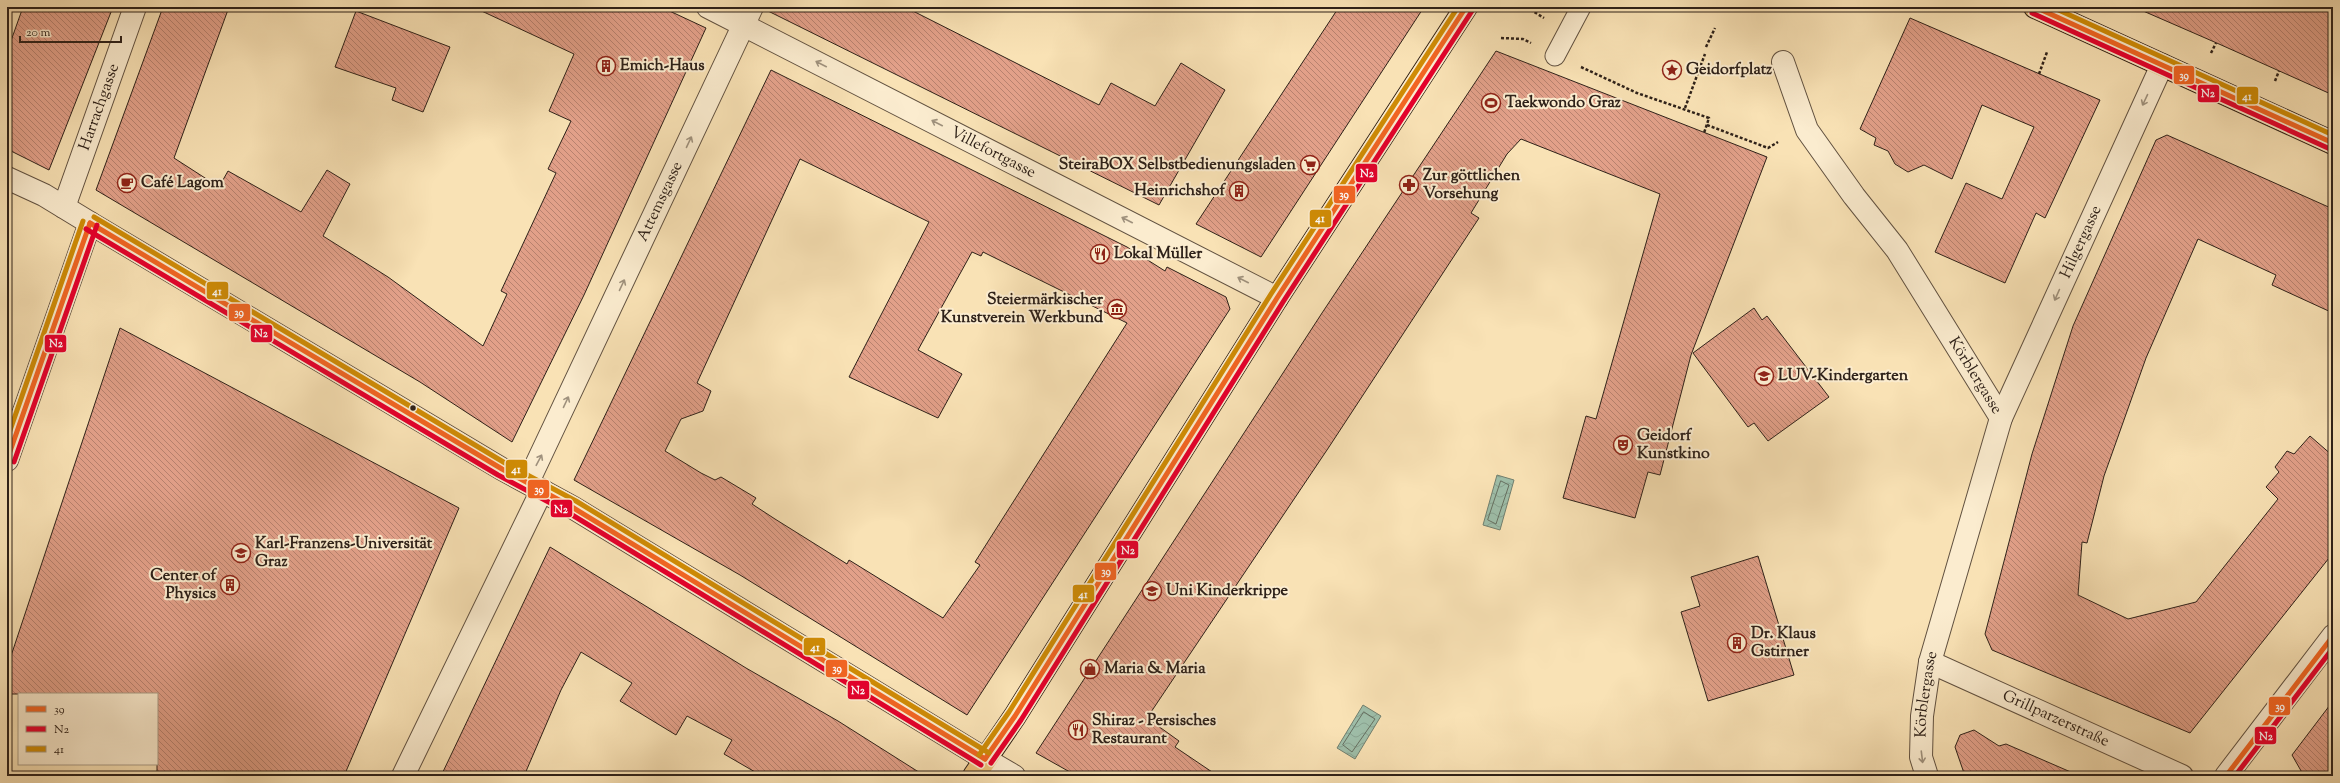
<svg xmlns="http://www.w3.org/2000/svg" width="2340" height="783" viewBox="0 0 2340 783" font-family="'Sorts Mill Goudy',serif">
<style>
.water{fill:url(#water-waves);stroke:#717f6f}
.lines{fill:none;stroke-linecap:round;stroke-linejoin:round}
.shore{stroke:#667061;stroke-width:1}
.building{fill:url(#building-back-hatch);stroke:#2e2119;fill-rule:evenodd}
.service-casing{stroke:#615140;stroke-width:21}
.minor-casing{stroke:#615140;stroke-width:24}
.tertiary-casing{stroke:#615140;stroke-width:24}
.primary-casing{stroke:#2e2119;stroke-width:24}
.path{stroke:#2e2119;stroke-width:2.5;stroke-dasharray:3 2;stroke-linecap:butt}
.service{stroke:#fbeccf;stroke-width:19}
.minor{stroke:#fbeccf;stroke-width:22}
.tertiary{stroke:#fbeccf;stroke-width:22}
.primary{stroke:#ecc17a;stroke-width:22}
.bus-1-casing{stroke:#fbeccf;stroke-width:8}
.bus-2-casing{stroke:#fbeccf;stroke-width:8}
.bus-3-casing{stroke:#fbeccf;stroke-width:8}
.bus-1{stroke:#f26522;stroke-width:5}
.bus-2{stroke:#e4002b;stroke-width:5}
.bus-3{stroke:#cf8b05;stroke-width:5}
.oneway{stroke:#9f917d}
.bus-dot{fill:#2e2119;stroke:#fbeccf;stroke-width:1.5}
.labels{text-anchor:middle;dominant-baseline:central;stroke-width:4;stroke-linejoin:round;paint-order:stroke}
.poi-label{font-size:16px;font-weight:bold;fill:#2e2119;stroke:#fbeccf;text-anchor:start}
.street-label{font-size:16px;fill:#2e2119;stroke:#fbeccf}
.line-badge{stroke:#fbeccf;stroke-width:1.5}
.badge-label{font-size:11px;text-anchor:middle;font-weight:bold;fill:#fff}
</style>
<defs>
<pattern id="water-waves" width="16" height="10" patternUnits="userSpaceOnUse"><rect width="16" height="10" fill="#9ebea9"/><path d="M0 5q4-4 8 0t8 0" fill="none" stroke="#88a391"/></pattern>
<pattern id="building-back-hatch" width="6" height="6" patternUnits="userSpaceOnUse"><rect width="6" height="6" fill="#e2a089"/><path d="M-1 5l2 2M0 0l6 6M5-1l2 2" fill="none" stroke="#b8826f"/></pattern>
</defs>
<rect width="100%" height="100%" fill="#f9e2b5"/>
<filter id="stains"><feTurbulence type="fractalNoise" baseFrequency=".005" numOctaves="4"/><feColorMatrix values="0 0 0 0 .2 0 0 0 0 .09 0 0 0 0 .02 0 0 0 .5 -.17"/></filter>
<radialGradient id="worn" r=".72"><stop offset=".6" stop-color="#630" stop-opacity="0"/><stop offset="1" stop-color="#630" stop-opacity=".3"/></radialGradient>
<g class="water">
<path d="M1497 475 1514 480 1500 530 1483 525Z"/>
<path d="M1363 705 1381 716 1355 759 1337 748Z"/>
</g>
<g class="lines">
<g class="shore">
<path d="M1501 481 1509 485 1496 524 1488 520Z"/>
<path d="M1364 712 1375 719 1352 752 1343 745Z"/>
</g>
</g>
<g class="building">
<path d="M23 7H113L49 170 7 149V52Z"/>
<path d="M163 7H229L174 158 219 187 228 171 301 212 327 170 350 184 323 236 388 277 483 346 507 294 501 291 556 173 548 169 571 121 549 111 574 54 473 7H661L706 28 584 295 512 442 420 382 96 190Z"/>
<path d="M764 7H905L1099 105 1111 83 1155 106 1181 63 1225 90 1159 205 764 9Z"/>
<path d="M1339 7H1424L1261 257 1196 224Z"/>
<path d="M2134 7H2333V95L2219 44Z"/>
<path d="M356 11 450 47 423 112 392 100 396 88 335 67Z"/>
<path d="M1910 18 2100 100 2045 218 2036 213 2005 283 1935 252 1966 183 2002 199 2034 127 1982 105 1952 179 1924 165 1908 172 1895 164 1888 151 1874 145 1876 138 1860 129Z"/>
<path d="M1496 51 1767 157 1691 355 1660 475 1648 472 1635 518 1563 498 1586 416 1596 419 1660 194 1521 139 1507 154 1471 213 1479 218 1329 447 1147 718 1179 741 1175 747 1218 776H1077L1036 753 1322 313Z"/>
<path d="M771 70 1127 247 1165 271 1167 267 1226 297 1230 309 967 715 740 575 574 480ZM800 159 929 222 849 377 938 418 962 374 918 350 972 252 981 256 983 252 1127 323 975 562 980 565 943 618 849 560 847 564 775 519 752 504 756 498 721 477 715 480 701 473 665 451 681 419 703 411 711 391 697 383Z"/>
<path d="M2167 135 2333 209V313L2272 285 2276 275 2198 239 2146 358 2104 476 2087 543 2082 542 2078 595 2128 619 2196 602 2278 499 2266 487 2279 472 2275 467 2287 451 2294 454 2310 436 2333 456V553L2190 733 1992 650 1985 634 2032 454 2073 326 2156 140Z"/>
<path d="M1754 308 1762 320 1767 316 1829 397 1768 441 1754 423 1748 427 1693 353Z"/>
<path d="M120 328 459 508 344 776H157V694H7V668Z"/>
<path d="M550 547 746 668 838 721 925 776H762L724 754 732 740 687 716 676 735 620 701 632 683 581 652 561 690 524 776H441Z"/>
<path d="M1758 556 1794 675 1708 701 1681 612 1700 606 1691 577Z"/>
<path d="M2333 701V776H2304L2292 755Z"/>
<path d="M1974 730 1999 746 2006 744 2080 776H1965L1955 747 1960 735Z"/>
</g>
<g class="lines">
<g class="service-casing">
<path id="service" d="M1555 56 1581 7"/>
</g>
<g class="minor-casing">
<g id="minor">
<path id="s1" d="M708 7 1277 298"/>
<path id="s2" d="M1783 62 1807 130 1854 196 1897 250 2001 418"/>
<path d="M7 178 44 195 90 223"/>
<path id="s3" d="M64 207 135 7"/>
<path id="s4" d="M528 482 752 7"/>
<path id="s5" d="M1930 662 2182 776"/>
<path d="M985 759 1014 776"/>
<path d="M403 776 542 490"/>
<path id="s6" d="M1927 776 1921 757 1922 716 1930 662 2001 418 2162 65"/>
<path d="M2226 776 2333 636"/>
</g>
</g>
<g class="tertiary-casing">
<path id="tertiary" d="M7 460 90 223 502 469 572 507 985 759"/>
</g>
<g class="primary-casing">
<g id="primary">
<path d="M2035 7 2333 143"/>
<path d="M974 776 1015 716 1277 298 1466 7"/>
</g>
</g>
<g class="path">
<path d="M1526 7 1544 18"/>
<path d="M1501 38 1523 39 1531 43"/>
<path d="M1706 47 1715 28"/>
<path d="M2211 53 2216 43"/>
<path d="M1581 67 1637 93 1709 118 1704 133"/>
<path d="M2039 74 2047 52"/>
<path d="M2275 81 2279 71"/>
<path d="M1685 108 1705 54"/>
<path d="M1707 125 1768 148 1778 142"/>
</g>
<use href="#service" class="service"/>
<use href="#minor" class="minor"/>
<use href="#tertiary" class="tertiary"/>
<use href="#primary" class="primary"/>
<g class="bus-1-casing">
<g id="bus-1">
<path d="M2035 7 2333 143"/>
<path d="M90 223 502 469 572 507 985 759"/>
<path d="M7 460 90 223"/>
<path d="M985 759 1015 716 1277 298 1466 7"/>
<path d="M2226 776 2333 636"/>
</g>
</g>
<g class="bus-2-casing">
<g id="bus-2">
<path d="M2032 13 2330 149"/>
<path d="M86 229 498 475 569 513 981 765"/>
<path d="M14 462 97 225"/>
<path d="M991 763 1021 720 1283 302 1472 11"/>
<path d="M2235 776 2333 648"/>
</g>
</g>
<g class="bus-3-casing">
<g id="bus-3">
<path d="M2052 7 2333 135"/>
<path d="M94 217 505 463 576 501 989 753"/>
<path d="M7 439 83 221"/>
<path d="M979 755 1009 712 1271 294 1458 7"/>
</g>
</g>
<use href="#bus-1" class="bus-1"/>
<use href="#bus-2" class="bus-2"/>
<use href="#bus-3" class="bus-3"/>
</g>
<defs><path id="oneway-shaft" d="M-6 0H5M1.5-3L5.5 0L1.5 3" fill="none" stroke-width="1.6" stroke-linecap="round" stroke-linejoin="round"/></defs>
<g class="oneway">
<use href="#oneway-shaft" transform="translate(821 64) rotate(-153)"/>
<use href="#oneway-shaft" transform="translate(2145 100) rotate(115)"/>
<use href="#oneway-shaft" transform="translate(937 123) rotate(-153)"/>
<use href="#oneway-shaft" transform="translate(689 142) rotate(-65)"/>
<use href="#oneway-shaft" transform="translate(1127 220) rotate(-153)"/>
<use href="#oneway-shaft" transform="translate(1243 280) rotate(-153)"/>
<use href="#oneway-shaft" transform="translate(622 285) rotate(-65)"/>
<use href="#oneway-shaft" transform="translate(2057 295) rotate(114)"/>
<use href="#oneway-shaft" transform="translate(566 402) rotate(-65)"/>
<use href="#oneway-shaft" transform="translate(539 460) rotate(-62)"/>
<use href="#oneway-shaft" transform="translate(1922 757) rotate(83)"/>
</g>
<defs>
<g id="building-ring" transform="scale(1)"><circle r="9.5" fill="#fbeccf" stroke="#8f2418" stroke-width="1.5"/><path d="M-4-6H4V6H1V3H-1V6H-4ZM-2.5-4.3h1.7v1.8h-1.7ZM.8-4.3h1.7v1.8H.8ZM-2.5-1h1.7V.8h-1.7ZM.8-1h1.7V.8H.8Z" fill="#8f2418"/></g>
<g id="sight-ring" transform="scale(1)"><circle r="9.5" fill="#fbeccf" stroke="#8f2418" stroke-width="1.5"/><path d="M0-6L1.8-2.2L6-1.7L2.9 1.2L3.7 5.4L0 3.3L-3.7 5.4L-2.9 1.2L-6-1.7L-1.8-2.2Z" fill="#8f2418"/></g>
<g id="stadium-ring" transform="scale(1)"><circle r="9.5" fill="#fbeccf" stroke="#8f2418" stroke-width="1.5"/><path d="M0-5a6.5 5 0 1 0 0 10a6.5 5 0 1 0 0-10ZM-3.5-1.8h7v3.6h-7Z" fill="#8f2418"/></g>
<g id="supermarket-ring" transform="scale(1)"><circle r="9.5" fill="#fbeccf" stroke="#8f2418" stroke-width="1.5"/><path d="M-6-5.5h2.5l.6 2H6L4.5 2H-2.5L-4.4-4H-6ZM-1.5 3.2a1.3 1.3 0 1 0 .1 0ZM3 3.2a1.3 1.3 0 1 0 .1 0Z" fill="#8f2418"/></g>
<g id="cafe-ring" transform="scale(1)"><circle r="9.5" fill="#fbeccf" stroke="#8f2418" stroke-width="1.5"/><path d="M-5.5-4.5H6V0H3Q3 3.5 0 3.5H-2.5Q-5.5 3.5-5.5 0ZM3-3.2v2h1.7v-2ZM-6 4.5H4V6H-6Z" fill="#8f2418"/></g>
<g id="pharmacy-ring" transform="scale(1)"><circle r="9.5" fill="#fbeccf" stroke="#8f2418" stroke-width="1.5"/><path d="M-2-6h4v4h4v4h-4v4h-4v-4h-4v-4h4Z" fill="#8f2418"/></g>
<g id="restaurant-ring" transform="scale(1)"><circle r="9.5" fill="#fbeccf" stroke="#8f2418" stroke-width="1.5"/><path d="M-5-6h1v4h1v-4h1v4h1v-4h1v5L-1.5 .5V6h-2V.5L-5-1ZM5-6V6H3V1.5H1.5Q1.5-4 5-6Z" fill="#8f2418"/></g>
<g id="museum-ring" transform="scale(1)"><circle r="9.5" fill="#fbeccf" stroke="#8f2418" stroke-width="1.5"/><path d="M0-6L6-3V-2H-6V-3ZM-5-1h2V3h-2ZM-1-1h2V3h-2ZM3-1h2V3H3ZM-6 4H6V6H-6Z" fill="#8f2418"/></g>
<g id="school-ring" transform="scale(1)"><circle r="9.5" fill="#fbeccf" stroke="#8f2418" stroke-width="1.5"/><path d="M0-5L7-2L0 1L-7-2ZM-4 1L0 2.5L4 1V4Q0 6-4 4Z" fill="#8f2418"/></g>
<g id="theatre-ring" transform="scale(1)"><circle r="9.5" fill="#fbeccf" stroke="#8f2418" stroke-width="1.5"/><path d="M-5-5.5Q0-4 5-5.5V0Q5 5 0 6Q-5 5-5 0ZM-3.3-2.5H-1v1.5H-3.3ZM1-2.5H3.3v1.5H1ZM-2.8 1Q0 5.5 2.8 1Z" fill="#8f2418"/></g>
<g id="university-ring" transform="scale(1)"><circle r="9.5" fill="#fbeccf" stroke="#8f2418" stroke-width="1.5"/><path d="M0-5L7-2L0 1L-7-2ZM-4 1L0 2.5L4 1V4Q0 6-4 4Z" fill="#8f2418"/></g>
<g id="shop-ring" transform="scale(1)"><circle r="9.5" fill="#fbeccf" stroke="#8f2418" stroke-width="1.5"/><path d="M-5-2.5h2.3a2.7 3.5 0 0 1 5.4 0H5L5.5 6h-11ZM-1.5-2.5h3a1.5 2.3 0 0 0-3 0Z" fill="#8f2418"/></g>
</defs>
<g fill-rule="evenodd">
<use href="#building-ring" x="606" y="66"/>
<use href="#sight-ring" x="1672" y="70"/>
<use href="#stadium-ring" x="1491" y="103"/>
<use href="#supermarket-ring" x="1310" y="165"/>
<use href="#cafe-ring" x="127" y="183"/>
<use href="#pharmacy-ring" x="1409" y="185"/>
<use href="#building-ring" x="1239" y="191"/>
<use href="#restaurant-ring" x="1100" y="254"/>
<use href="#museum-ring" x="1117" y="309"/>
<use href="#school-ring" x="1764" y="376"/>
<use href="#theatre-ring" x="1623" y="445"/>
<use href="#university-ring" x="241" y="553"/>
<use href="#building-ring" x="230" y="585"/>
<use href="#school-ring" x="1152" y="591"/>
<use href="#building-ring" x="1737" y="643"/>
<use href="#shop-ring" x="1090" y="669"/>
<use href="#restaurant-ring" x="1078" y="730"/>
</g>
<circle class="bus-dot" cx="413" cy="408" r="3.5"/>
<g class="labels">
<g class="poi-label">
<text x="620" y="66">Emich-Haus</text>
<text x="1686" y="70">Geidorfplatz</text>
<text x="1505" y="103">Taekwondo Graz</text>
<text x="1296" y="165" text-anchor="end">SteiraBOX Selbstbedienungsladen</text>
<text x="1423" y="176">Zur göttlichen<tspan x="1423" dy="18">Vorsehung</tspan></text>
<text x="141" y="183">Café Lagom</text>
<text x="1225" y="191" text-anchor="end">Heinrichshof</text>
<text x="1114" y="254">Lokal Müller</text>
<text x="1103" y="300" text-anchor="end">Steiermärkischer<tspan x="1103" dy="18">Kunstverein Werkbund</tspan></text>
<text x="1778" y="376">LUV-Kindergarten</text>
<text x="1637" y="436">Geidorf<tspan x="1637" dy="18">Kunstkino</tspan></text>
<text x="255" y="544">Karl-Franzens-Universität<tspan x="255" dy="18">Graz</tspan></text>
<text x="216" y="576" text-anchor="end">Center of<tspan x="216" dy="18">Physics</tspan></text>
<text x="1166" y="591">Uni Kinderkrippe</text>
<text x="1751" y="634">Dr. Klaus<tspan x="1751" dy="18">Gstirner</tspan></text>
<text x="1104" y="669">Maria &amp; Maria</text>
<text x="1092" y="721">Shiraz - Persisches<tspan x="1092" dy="18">Restaurant</tspan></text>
</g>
<g class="street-label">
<text stroke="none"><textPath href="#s3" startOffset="106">Harrachgasse</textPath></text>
<text stroke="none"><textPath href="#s1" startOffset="320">Villefortgasse</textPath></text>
<text stroke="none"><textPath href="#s4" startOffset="310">Attemsgasse</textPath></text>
<text stroke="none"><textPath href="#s6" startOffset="563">Hilgergasse</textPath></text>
<text stroke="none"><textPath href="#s2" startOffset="370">Körblergasse</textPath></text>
<text stroke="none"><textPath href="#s6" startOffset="83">Körblergasse</textPath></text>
<text stroke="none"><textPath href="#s5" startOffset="138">Grillparzerstraße</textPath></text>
</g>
</g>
<g class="line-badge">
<rect x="2173" y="65" width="22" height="20" rx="4" fill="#f26522"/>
<rect x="2197" y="84" width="23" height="19" rx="4" fill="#e4002b"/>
<rect x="2236" y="86" width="23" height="19" rx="4" fill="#cf8b05"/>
<rect x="1355" y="163" width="23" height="20" rx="4" fill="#e4002b"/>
<rect x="1333" y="185" width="23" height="19" rx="4" fill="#f26522"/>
<rect x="1309" y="209" width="23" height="19" rx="4" fill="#cf8b05"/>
<rect x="206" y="281" width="23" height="19" rx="4" fill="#cf8b05"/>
<rect x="228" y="303" width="23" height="19" rx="4" fill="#f26522"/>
<rect x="250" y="324" width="23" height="19" rx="4" fill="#e4002b"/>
<rect x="44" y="334" width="23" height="19" rx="4" fill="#e4002b"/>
<rect x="505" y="459" width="23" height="20" rx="4" fill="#cf8b05"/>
<rect x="527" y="479" width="23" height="20" rx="4" fill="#f26522"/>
<rect x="550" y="499" width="23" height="19" rx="4" fill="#e4002b"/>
<rect x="1116" y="540" width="23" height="19" rx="4" fill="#e4002b"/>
<rect x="1094" y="562" width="23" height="19" rx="4" fill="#f26522"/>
<rect x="1072" y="584" width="23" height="19" rx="4" fill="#cf8b05"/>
<rect x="803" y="637" width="23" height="19" rx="4" fill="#cf8b05"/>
<rect x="825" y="659" width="23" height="19" rx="4" fill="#f26522"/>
<rect x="847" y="680" width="23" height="20" rx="4" fill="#e4002b"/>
<rect x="2268" y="696" width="23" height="20" rx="4" fill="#f26522"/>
<rect x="2254" y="726" width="23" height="19" rx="4" fill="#e4002b"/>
</g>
<g class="badge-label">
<text x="2184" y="79">39</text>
<text x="2208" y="97">N2</text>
<text x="2247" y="100">41</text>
<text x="1367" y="177">N2</text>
<text x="1344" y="198">39</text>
<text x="1320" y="222">41</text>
<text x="217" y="295">41</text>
<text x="239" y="316">39</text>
<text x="261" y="337">N2</text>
<text x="56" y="347">N2</text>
<text x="516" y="473">41</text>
<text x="539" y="493">39</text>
<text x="561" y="513">N2</text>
<text x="1128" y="554">N2</text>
<text x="1106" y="575">39</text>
<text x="1083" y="598">41</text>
<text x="815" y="651">41</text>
<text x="837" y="672">39</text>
<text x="858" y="694">N2</text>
<text x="2280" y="710">39</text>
<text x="2266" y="740">N2</text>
</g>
<rect width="2340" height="783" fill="none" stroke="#f9e2b5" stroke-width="24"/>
<rect x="8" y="8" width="2324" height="767" fill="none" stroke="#2e2119" stroke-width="2"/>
<rect x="12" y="12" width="2316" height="759" fill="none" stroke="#2e2119"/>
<rect x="18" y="693" width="140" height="72" fill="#fbeccf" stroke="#a99b86"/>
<rect x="26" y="706" width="20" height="6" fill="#f26522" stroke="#a99b86"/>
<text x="54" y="713" font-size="12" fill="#2e2119">39</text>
<rect x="26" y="726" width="20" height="6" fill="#e4002b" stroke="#a99b86"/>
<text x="54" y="733" font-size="12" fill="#2e2119">N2</text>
<rect x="26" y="746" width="20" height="6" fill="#cf8b05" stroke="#a99b86"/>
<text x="54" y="753" font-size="12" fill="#2e2119">41</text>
<path d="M20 36v6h101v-6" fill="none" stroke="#2e2119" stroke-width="2"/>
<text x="26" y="36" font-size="12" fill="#2e2119" stroke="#fbeccf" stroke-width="3" paint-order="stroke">20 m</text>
<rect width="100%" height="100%" filter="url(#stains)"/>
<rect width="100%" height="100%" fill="url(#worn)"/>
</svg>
